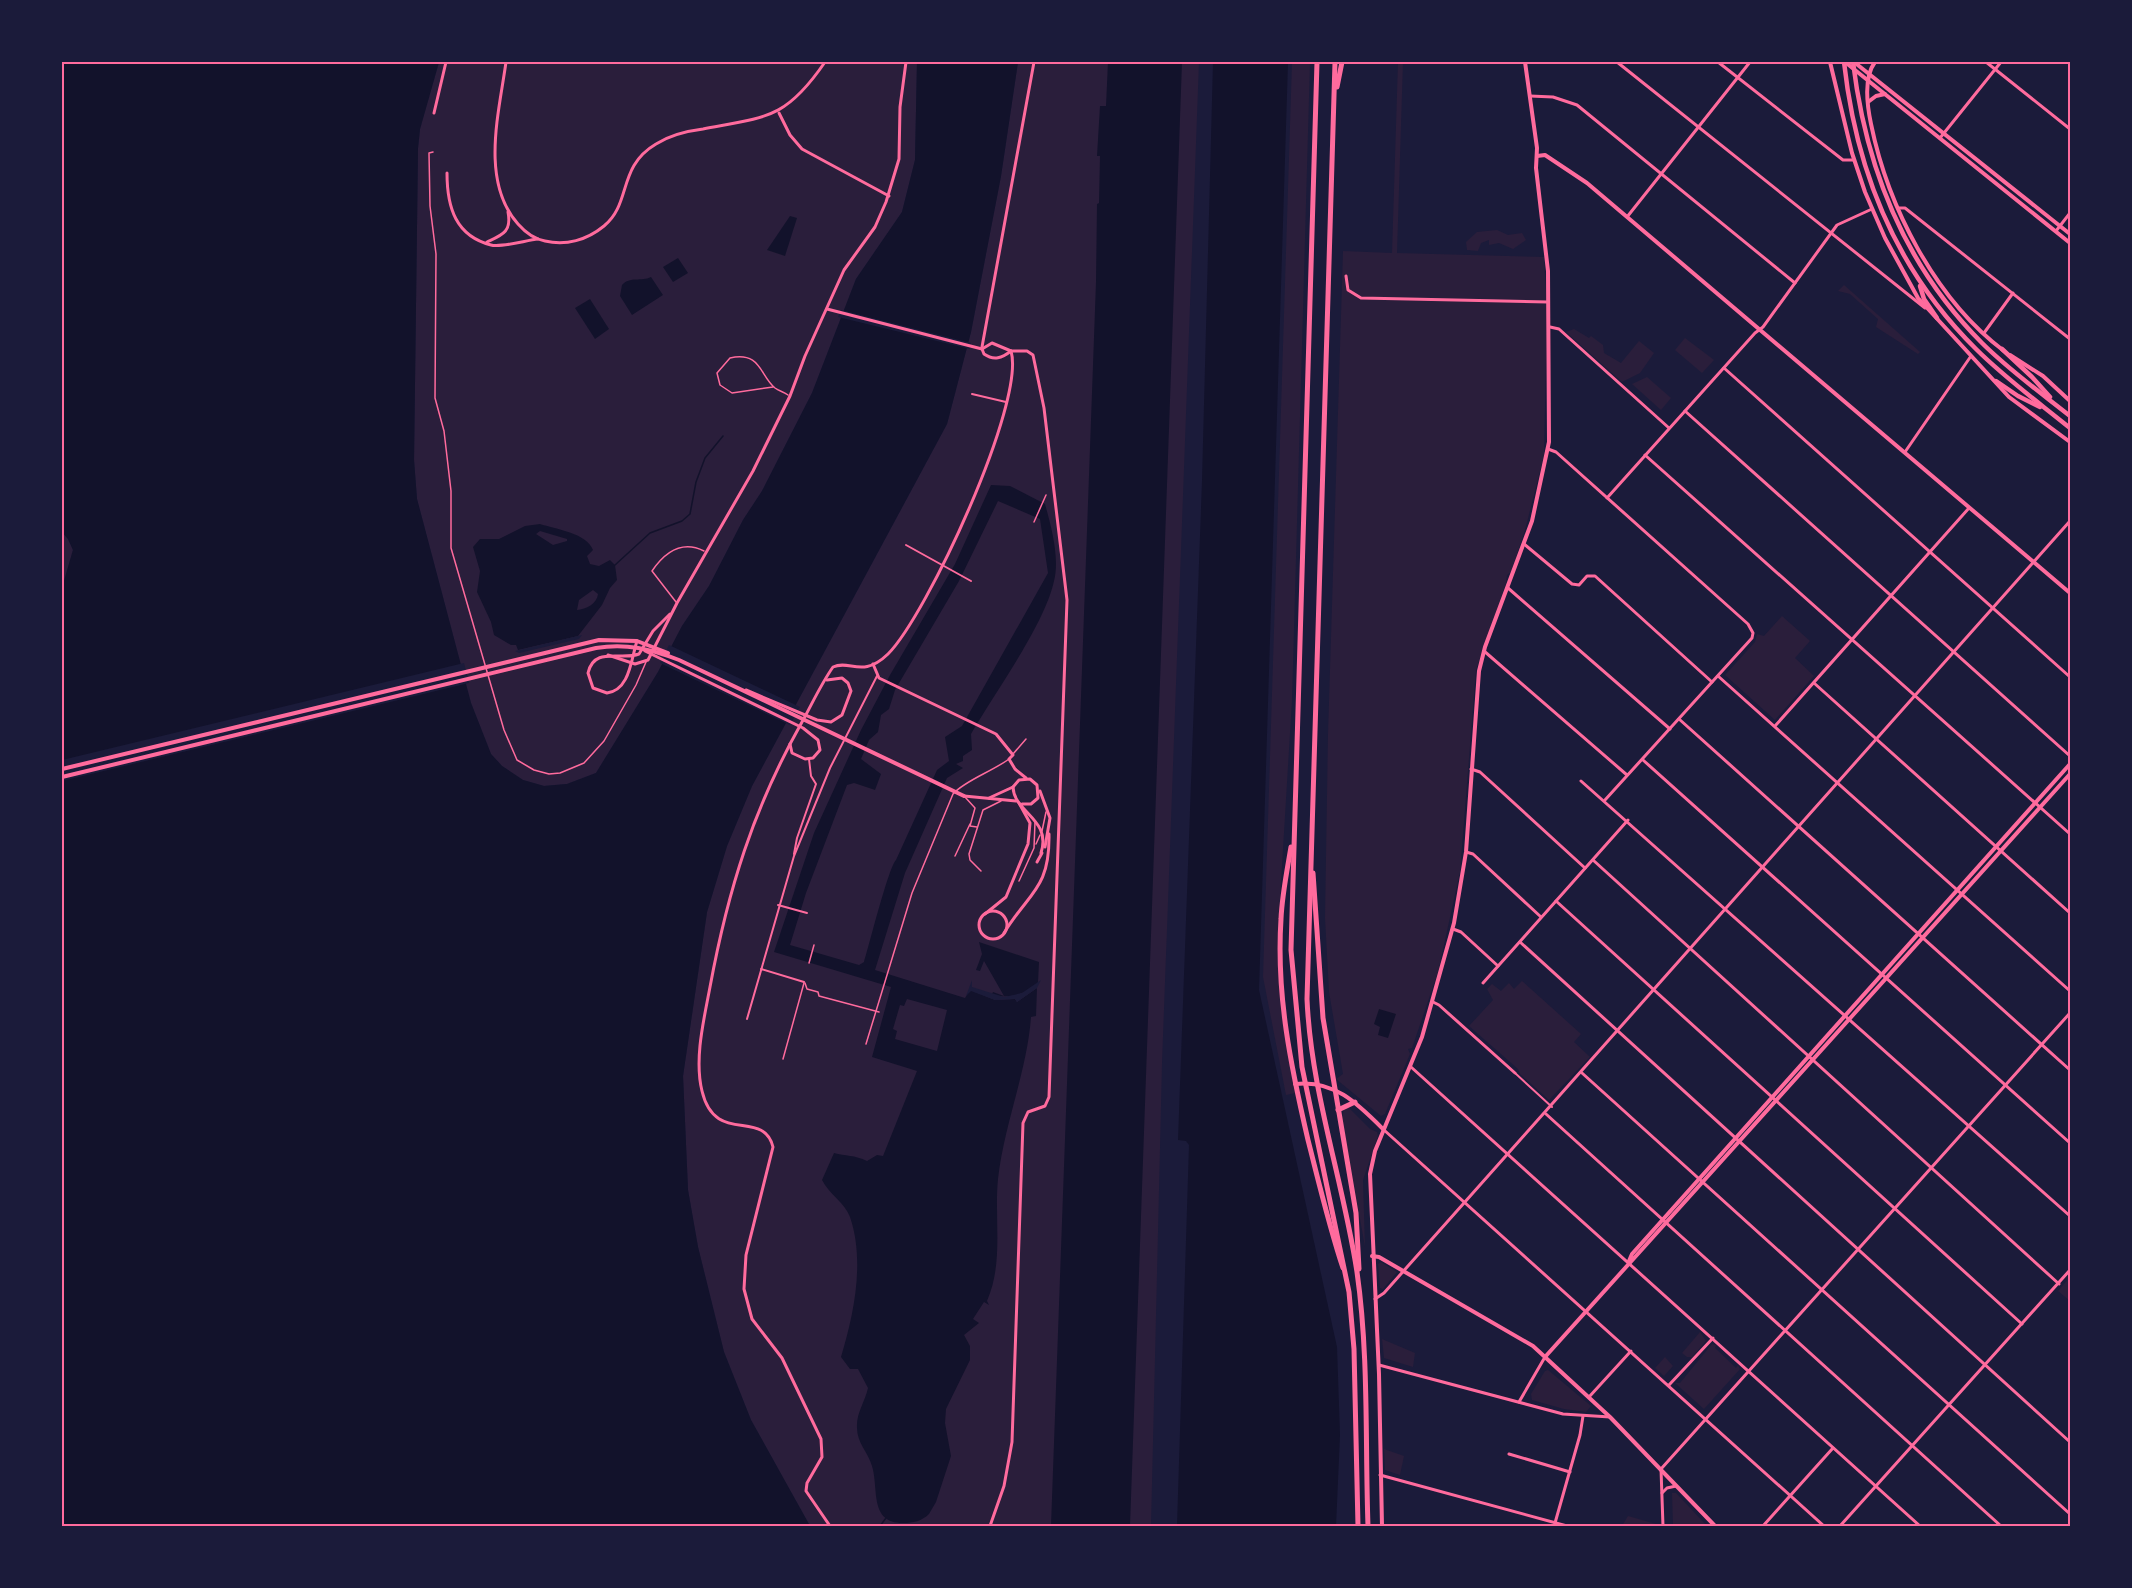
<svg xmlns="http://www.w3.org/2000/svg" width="2132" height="1588" viewBox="0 0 2132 1588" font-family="'DM Sans',sans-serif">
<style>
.green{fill:#2a1e3b}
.water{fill:#12122b;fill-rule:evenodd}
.pier{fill:#1b1b3a}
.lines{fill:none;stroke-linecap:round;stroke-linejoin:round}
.stream{stroke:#12122b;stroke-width:1.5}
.service{stroke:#ff6b9d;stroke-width:1.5}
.pedestrian{stroke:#ff6b9d;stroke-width:2}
.minor{stroke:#ff6b9d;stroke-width:3}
.tertiary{stroke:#ff6b9d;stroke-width:4}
.trunk{stroke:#ff6b9d;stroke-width:4.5}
.motorway{stroke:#ff6b9d;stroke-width:5}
.neatline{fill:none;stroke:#ff6b9d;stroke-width:2}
</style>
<rect width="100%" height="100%" fill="#1b1b3a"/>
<g class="green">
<path d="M439 62H917L915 160 902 212 856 279 812 393 762 491 743 520 709 586 682 626 658 672 596 773 567 784 544 786 523 780 502 766 491 754 471 703 417 499 414 460 418 148 420 129Z"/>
<path d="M1018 62H1199L1162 1064 1151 1526H810L751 1420 724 1352 698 1247 688 1190 683 1076 707 912 727 846 752 786 947 424 971 332 1001 176Z"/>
<path d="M1292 62H1310L1292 700 1278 932 1281 1011 1295 1093 1286 1095 1263 977Z"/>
<path d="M1398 62H1403L1397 253 1544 257 1547 309 1544 456 1525 530 1511 572 1507 575 1506 583 1476 670 1460 872 1438 972 1412 1048 1408 1049 1410 1054 1385 1114 1381 1116 1336 1079 1343 1074 1329 992 1325 918 1328 734 1343 251 1392 253Z"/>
<path d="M1497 230 1508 235 1522 233 1526 240 1513 249 1499 243 1489 245V240L1481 243 1478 251 1467 250 1466 242 1477 232Z"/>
<path d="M1844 285 1920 352 1918 354 1876 327 1878 319 1850 294 1838 291Z"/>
<path d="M1574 329 1589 338 1591 336 1603 345 1604 353 1621 363 1639 341 1654 353 1640 373 1622 382 1566 332Z"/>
<path d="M1685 338 1714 360 1702 373 1675 350Z"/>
<path d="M1647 377 1671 398 1661 410 1632 384Z"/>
<path d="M62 532 68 539 73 550 62 588Z"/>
<path d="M1782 616 1810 641 1795 658 1814 676 1775 720 1725 675 1755 642 1757 634 1764 636Z"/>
<path d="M1522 981 1581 1034 1574 1042 1590 1057 1549 1100 1520 1074 1518 1069 1469 1026 1493 1000 1487 989 1492 984 1501 991 1509 983 1514 989Z"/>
<path d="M1348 1107 1370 1129 1377 1132 1378 1136 1363 1180 1365 1247 1342 1118 1344 1109Z"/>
<path d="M1381 1262 1397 1272 1383 1289 1380 1288 1378 1264Z"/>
<path d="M2070 1277V1301L2058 1291Z"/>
<path d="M1700 1332 1706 1341 1692 1357H1687L1682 1353Z"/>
<path d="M1382 1339 1415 1353 1413 1367 1384 1358Z"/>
<path d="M1712 1344 1716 1345 1715 1348 1736 1368 1738 1365 1740 1369 1704 1409 1675 1383H1680Z"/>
<path d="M1665 1357 1673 1366 1664 1376 1655 1368Z"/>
<path d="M1548 1370 1591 1406 1586 1412 1564 1409 1532 1400 1531 1394 1545 1371Z"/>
<path d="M1384 1449 1404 1456 1400 1475 1385 1470Z"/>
<path d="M1672 1493H1676L1707 1526H1673Z"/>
<path d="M1628 1516 1656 1524V1526H1622Z"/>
</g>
<g class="water">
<path d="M62 62H439L420 129 418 148 414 460 417 499 471 703 491 754 502 766 523 780 544 786 567 784 596 773 658 672 682 626 709 586 743 520 762 491 812 393 856 279 902 212 915 160 917 62H1018L1001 176 971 332 947 424 752 786 727 846 707 912 683 1076 688 1190 698 1247 724 1352 751 1420 810 1526H62V588L73 550 68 539 62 532Z"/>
<path d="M1108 62H1182L1130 1526H1051L1096 282 1097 204 1099 203 1100 156H1097L1100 106H1106Z"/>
<path d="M1213 62H1288L1259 990 1337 1347 1340 1435 1336 1526H1177L1189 1145 1186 1141 1178 1140 1202 481Z"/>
<path d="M790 216 797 218 785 256 767 250Z"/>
<path d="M678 258 688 273 673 282 663 267Z"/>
<path d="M651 277 663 295 632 315 620 296 622 285C630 276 641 282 651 277Z"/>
<path d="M590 299 609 329 595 339 575 308Z"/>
<path d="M991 485 1010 486 1045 504C1051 526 1060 558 1054 581 1044 626 995 692 971 734L972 750 963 756V761L956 764 963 768 947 778 905 873 875 970 965 998 970 990 995 1000 1015 999 1017 1002 1037 988 1036 1016 1031 1017C1027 1072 1004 1124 998 1179 994 1219 1004 1262 987 1301L989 1305 984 1302 973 1319 979 1323 964 1335 970 1346V1360L946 1409 945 1423 951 1456 936 1502 929 1514C922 1521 913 1523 903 1523 869 1523 879 1489 872 1466 868 1452 857 1443 857 1428 856 1413 865 1402 868 1388L858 1369H850L841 1357C854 1314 865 1261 850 1217 845 1203 829 1194 822 1180L834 1153C845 1156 855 1155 867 1161L877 1155 883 1156 917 1071 872 1057 891 987 774 952 814 833 861 730 890 675 955 564ZM998 501 1040 519 1048 573 962 726 945 737 949 761 937 770 896 860C889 866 869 946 864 962L859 965 790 945 806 893 847 785 854 783 875 790 881 774 861 759 869 740 878 732 881 715 889 709 895 690 959 581ZM907 999 947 1010 937 1051 895 1039 897 1031 893 1029 900 1005 904 1006Z"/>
<path d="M540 524C555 529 587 533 593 550L587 556 590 564 599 566 610 560 615 565 617 580 610 588 602 605 578 636 518 650 516 645H511L494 635 491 622 477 592 480 571 473 547 480 539H499L525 526ZM540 531 567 539V541L553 545 536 534ZM593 590 598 594C597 604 586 609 577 610L579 600Z"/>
<path d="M979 942 1039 962 1038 983C1026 994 1008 1000 992 994L993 992 1004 996 984 961 980 971 976 970 982 954Z"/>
<path d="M1379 1009 1396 1014 1388 1038 1378 1035 1380 1027 1374 1024Z"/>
</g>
<g class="pier">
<path d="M841 310 971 343 970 349 838 317Z"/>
<path d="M582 635 579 639 519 653 515 651Z"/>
<path d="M669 645 800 707 790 725 660 663Z"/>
<path d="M464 663 469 683 62 781V760Z"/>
<path d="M972 980V987L1004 997 1022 993 1041 980 1037 988 1017 1002 1015 999 995 1000 971 991 966 996Z"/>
</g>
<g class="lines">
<g class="stream">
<path d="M615 565 650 533 682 521 690 514 696 482 705 458 723 436"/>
<path d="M880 1526 886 1518"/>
</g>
<g class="service">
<path d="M433 152 429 153 430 206 436 254 435 398 444 431 451 491V548L504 730 517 760 534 770 549 774 560 773 584 763 604 741 636 685 646 662"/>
<path d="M773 387 732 393 720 385 717 373 730 358C761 351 760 376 775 388 779 391 784 392 788 395"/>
<path d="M1034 522 1046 495"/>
<path d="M676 602 652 571C665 552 682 540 704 551"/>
<path d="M1013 754 1026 739"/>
<path d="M965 797 975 808 970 826 977 827"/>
<path d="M1042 831 1046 812"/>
<path d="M1036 844 1040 835"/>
<path d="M955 856 970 824"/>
<path d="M981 871 970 860 969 854 983 810 1001 801"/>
<path d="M1019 881 1034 848 1035 822"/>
<path d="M809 963 814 945"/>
<path d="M805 983 807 989 818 992 819 996 879 1012"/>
<path d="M866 1044 912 893 953 794C964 781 993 771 1009 759"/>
<path d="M783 1059 804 983"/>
</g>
<g class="pedestrian">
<path d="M972 394 1006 402"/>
<path d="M906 545 971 581"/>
<path d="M794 854 797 838 816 784 811 776 809 759"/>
<path d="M778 905 807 913"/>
<path d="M761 969 804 982"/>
<path d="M747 1019 794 856 830 768 877 676"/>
<path d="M1515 1073 1552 1107"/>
</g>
<g class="minor">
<path d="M506 62C499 113 480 181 518 224 525 232 534 239 545 241 566 246 587 240 604 226 632 203 617 167 656 144 670 135 687 131 703 129 767 117 786 119 825 62"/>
<path d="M1617 62 1925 308"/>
<path d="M1718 62 1843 160H1854"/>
<path d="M1986 62 2070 129"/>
<path d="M1530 96 1553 97 1577 105 1795 283"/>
<path d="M434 113 446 62"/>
<path d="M779 113 790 135 802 149 889 196"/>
<path d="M1940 138 2001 62"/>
<path d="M447 173C447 208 456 236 491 245 501 248 527 240 538 239"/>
<path d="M1898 208H1905L2070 339"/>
<path d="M1627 217 1750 62"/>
<path d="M2056 231 2070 213"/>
<path d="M487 242C502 235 512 232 508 212"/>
<path d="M1346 276 1348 290 1361 298 1548 302"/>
<path d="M827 309 982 349"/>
<path d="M1550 327 1559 329 1669 428"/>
<path d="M1984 333 2013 293"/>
<path d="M982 347 1034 62"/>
<path d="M982 349 992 343 1011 351H1027L1033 355 1044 408 1067 600 1049 1097 1045 1106 1028 1112 1023 1123 1012 1442 1004 1486 990 1526"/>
<path d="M982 349 984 354C994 361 1002 358 1011 351"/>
<path d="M1724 368 2070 677"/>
<path d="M1685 411 2070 756"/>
<path d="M1548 449 1556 452 1748 624 1753 633 1752 638 1605 800"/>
<path d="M1905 452 1971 356"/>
<path d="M1645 455 2070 834"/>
<path d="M1607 498 1755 333 1763 327 1837 225 1872 209"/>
<path d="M1524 544 1572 584 1579 585 1587 576H1595L1712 682"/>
<path d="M1508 588 1670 729"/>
<path d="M637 641C631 659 630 690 607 693L593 688 588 673C594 646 621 661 639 654L653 631 670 614"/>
<path d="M645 651 803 728 818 740 820 750 813 758 805 759 792 753 790 744"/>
<path d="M1484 651 1627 775"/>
<path d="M608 655 635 664 648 660 677 603 753 471 790 396 805 356 844 270 875 227 886 202 899 159 900 107 906 62"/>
<path d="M873 664 879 678 996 734 1013 755 1009 759 1015 769 1026 778"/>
<path d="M1718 676 2070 991"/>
<path d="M1814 683 2070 913"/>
<path d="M746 690 817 720 831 722 842 715 851 691 848 683 842 678 827 680"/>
<path d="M1679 719 2070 1070"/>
<path d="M1775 726 1969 508"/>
<path d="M1643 760 2070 1143"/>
<path d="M1471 769 1480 772 1585 868"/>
<path d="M1581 781 2070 1216"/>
<path d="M1040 791 1050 818 1045 847"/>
<path d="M964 796 1016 801"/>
<path d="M989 798 1013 787"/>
<path d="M1022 804H1031L1038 798 1037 785 1030 779 1019 780 1013 787C1014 813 1052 819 1041 853"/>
<path d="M1466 852 1473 854 1541 917"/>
<path d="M1593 860 2059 1284"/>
<path d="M1037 862 1042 853"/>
<path d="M1556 901 2022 1324"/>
<circle cx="993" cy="925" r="14"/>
<path d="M985 914 1006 897 1028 844 1030 823 1019 803"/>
<path d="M1453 929 1461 932 1498 966"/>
<path d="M1004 933C1029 892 1050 889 1049 834"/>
<path d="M1520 942 2070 1442"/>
<path d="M1483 983 1628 820"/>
<path d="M1433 1002 1439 1005 1515 1073"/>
<path d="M1411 1067 1920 1526"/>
<path d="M1582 1073 2070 1514"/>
<path d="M1546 1114 2001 1526"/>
<path d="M1384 1130 1824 1526"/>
<path d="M1375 1299 1384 1293 2070 521"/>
<path d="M1379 1365 1563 1414 1610 1417"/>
<path d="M1669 1385 1713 1338"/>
<path d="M1589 1397 1631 1351"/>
<path d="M1519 1402 1545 1357"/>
<path d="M1509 1454 1570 1472"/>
<path d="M1380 1475 1567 1526"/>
<path d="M1662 1493 1667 1488 1676 1486"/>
<path d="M1555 1523 1580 1435 1583 1416"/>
<path d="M830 1526 806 1491 807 1483 822 1457 821 1439 782 1358 752 1319 744 1289 746 1255 773 1147C763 1108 715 1146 702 1091 694 1059 704 1019 710 987 728 890 753 809 802 722 812 704 821 684 833 667 850 659 862 679 888 654 927 615 1026 402 1011 351"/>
<path d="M1663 1526 1661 1469 2070 1013"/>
<path d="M1763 1526 1833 1448"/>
<path d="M1840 1526 2070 1270"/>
</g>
<g class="tertiary">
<path d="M1830 62 1852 153 1865 192 1885 238 1918 298 2009 397 2070 442"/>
<path d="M1845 62 2070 243"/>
<path d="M1854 62 2070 234"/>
<path d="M1875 62C1863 78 1867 105 1871 124 1888 207 1935 299 2004 351"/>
<path d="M1868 102 1876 96 1885 94"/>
<path d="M1537 156 1545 155 1587 183 2070 593"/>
<path d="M2010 355 2043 376 2070 401"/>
<path d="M62 769 599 640 637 641 668 653"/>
<path d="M62 777 596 648C626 643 651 649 679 660L964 796"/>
<path d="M1295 1084C1334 1079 1358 1104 1384 1130"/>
<path d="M1372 1256 1379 1257 1533 1346 1610 1417 1715 1526"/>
<path d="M1629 1261 1632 1254 2070 764"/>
<path d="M1545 1357 2070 774"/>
<path d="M1382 1526 1379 1374 1370 1174 1375 1151 1422 1037 1454 923 1466 852 1479 671 1485 647 1532 521 1549 442 1548 271 1536 168 1537 148 1525 62"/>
</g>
<g class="trunk">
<path d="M1844 62C1856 171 1897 271 1976 349 2005 378 2038 402 2070 428"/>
<path d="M1853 62C1866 169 1905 266 1982 343 2009 370 2041 393 2070 416"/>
<path d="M1920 286 1924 299 1937 318"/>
<path d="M2002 349 2032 377 2050 397"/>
<path d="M1996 381 2018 396 2040 407"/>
</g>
<g class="motorway">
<path d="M1317 62 1291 950 1302 1067 1349 1292 1354 1349 1358 1526"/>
<path d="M1335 62 1307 999C1311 1092 1343 1180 1357 1272 1369 1356 1365 1442 1368 1526"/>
<path d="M1337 87 1342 62"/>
<path d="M1291 847C1287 871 1282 895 1281 919 1276 995 1291 1067 1308 1140 1319 1183 1329 1226 1343 1268"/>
<path d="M1313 873 1323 1018 1356 1213 1359 1269"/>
<path d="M1338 1110 1355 1102"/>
</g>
</g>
<rect width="2132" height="1588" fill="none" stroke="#1b1b3a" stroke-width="126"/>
<rect x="63" y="63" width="2006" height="1462" class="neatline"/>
</svg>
